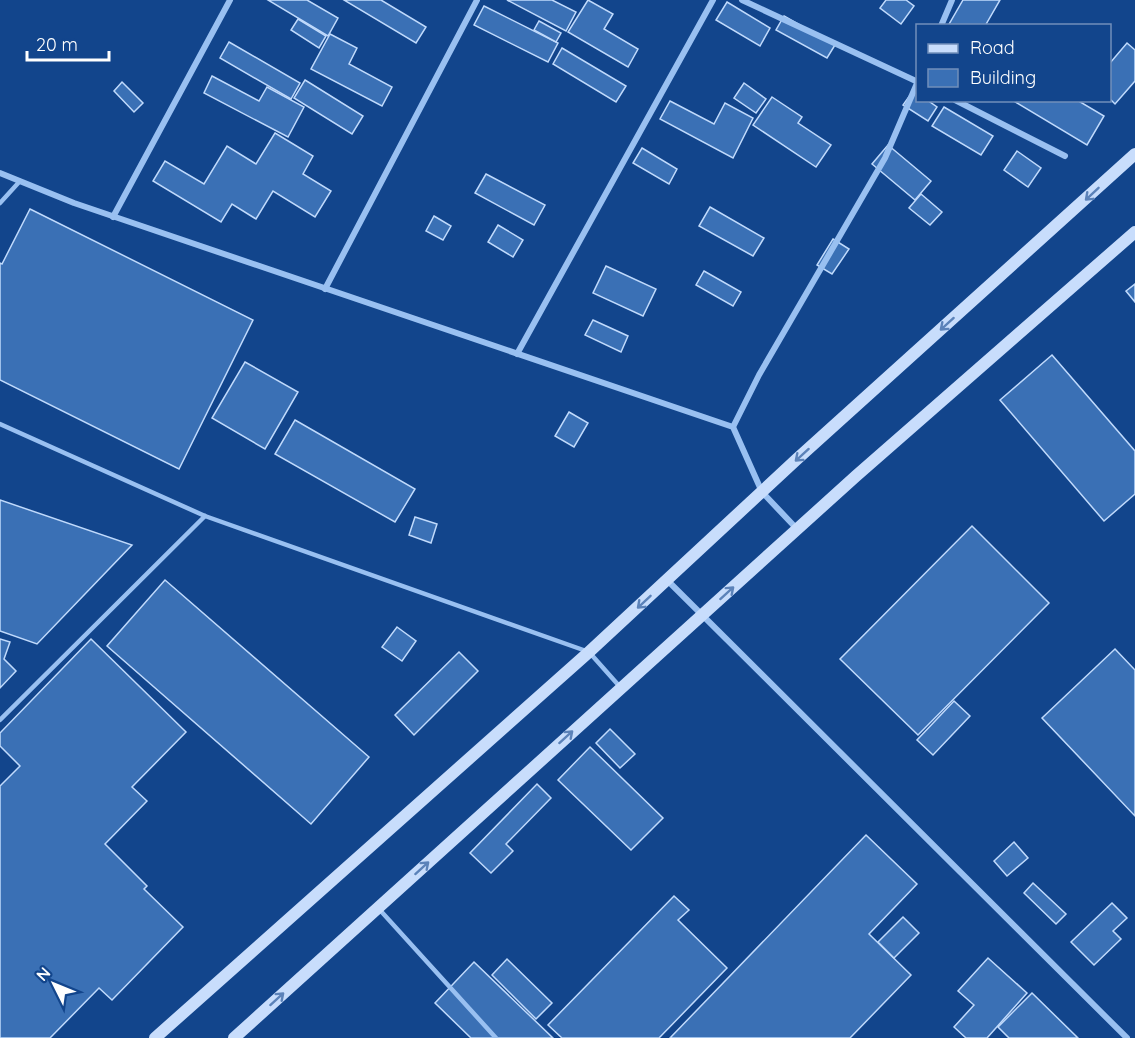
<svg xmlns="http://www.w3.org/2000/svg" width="1135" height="1038" viewBox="0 0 1135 1038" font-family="Quicksand,sans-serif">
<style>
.building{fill:#3a70b5;stroke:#c0dafc;stroke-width:1.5}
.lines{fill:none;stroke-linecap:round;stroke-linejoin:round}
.service{stroke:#99c0f1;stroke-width:4.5}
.minor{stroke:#99c0f1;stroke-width:6}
.secondary{stroke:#c8ddfc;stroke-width:12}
.oneway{stroke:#5b82b9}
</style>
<rect width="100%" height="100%" fill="#12458c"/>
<g class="building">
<path d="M268 0H307L338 18 328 36Z"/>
<path d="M344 0H381L426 27 416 43Z"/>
<path d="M507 0H552L576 12 566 31Z"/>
<path d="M588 0 613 14 604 29 638 49 628 67 568 32Z"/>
<path d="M886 0H906L914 6 901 24 880 8Z"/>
<path d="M963 0H1000L985 26H948Z"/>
<path d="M727 2 770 28 760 46 716 20Z"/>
<path d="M484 6 558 43 548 62 474 25Z"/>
<path d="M784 16 835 45 827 58 776 30Z"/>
<path d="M298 19 326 36 319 48 291 30Z"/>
<path d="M539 21 561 33 556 42 534 30Z"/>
<path d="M330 34 357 48 349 64 392 87 382 106 311 69Z"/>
<path d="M229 42 300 83 291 99 220 58Z"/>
<path d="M1127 43 1135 50V81L1115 104 1110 99V63Z"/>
<path d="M562 48 626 86 616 102 553 64Z"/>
<path d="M212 76 259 101 267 87 304 107 288 137 204 93Z"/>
<path d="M305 80 363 116 352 134 294 98Z"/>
<path d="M122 82 143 103 134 112 114 91Z"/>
<path d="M744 83 766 99 756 113 734 98Z"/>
<path d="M913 91 918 94V100H927L937 107 928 121 903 105Z"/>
<path d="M772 97 802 117 798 123 831 145 816 167 753 125Z"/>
<path d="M1012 100H1077L1104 116 1087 145Z"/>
<path d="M670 101 714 124 725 103 753 118 733 158 660 119Z"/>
<path d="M944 107 993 136 981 155 932 126Z"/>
<path d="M275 133 313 156 303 174 331 191 315 217 273 191 256 219 232 204 221 222 153 181 165 161 204 184 227 146 256 164Z"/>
<path d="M888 145 931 181 915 200 872 164Z"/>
<path d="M642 148 677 169 669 184 633 163Z"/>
<path d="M1017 151 1041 168 1028 187 1004 170Z"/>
<path d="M486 174 545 205 534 225 475 193Z"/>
<path d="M921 194 942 212 930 225 909 208Z"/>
<path d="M710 207 764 238 753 256 699 226Z"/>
<path d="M30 209 253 320 179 469 0 380V263L2 264Z"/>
<path d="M434 216 451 226 443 240 426 231Z"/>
<path d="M498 225 523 240 513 257 488 242Z"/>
<path d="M833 239 849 249 832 274 817 265Z"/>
<path d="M606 266 656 289 643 316 593 293Z"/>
<path d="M704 271 741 292 733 306 696 285Z"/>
<path d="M1135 284V302L1126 291Z"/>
<path d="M593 320 628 336 621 352 585 335Z"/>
<path d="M1052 355 1135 451V494L1104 521 1000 400Z"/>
<path d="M245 362 298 392 265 449 212 418Z"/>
<path d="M569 412 588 423 574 447 555 436Z"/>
<path d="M295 420 415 489 395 522 275 454Z"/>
<path d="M0 500 132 545 37 644 0 631Z"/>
<path d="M415 517 437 524 431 543 409 535Z"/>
<path d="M972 526 1049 603 918 735 840 659Z"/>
<path d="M165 580 369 757 311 824 107 646Z"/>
<path d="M397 627 416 641 402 661 382 647Z"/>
<path d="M0 639 10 642 4 659 16 671 0 688Z"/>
<path d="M91 639 186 732 132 787 147 801 105 844 147 886 144 889 183 927 112 1000 99 988 50 1038H0V786L20 766 0 746V733Z"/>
<path d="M1115 649 1135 670V816L1042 718Z"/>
<path d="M459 652 478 671 414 735 395 715Z"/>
<path d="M954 701 970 716 933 755 917 740Z"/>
<path d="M610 729 635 754 620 768 596 743Z"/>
<path d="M590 747 663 818 631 850 558 780Z"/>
<path d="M537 784 551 798 506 844 513 851 491 873 470 853Z"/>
<path d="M866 835 917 884 869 934 911 975 850 1038H670Z"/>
<path d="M1014 842 1028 858 1007 876 994 861Z"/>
<path d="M1033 883 1066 914 1056 924 1024 893Z"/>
<path d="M674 896 689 910 678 920 727 968 659 1038H562L548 1025Z"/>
<path d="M1112 903 1127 918 1113 931 1121 939 1094 965 1071 942Z"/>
<path d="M903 917 919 933 894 958 878 942Z"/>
<path d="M988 958 1027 993 987 1038H966L954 1027 974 1005 958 991Z"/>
<path d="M507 959 552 1003 536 1019 492 975Z"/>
<path d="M474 962 553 1038H471L435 1003Z"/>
<path d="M1032 993 1078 1038H1009L998 1027Z"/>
</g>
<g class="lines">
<g class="service">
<path d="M0 203 20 181"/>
<path d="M0 424 205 516 589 652 621 688"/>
<path d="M0 720 205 516"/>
<path d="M379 909 496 1038"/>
</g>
<g class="minor">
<path d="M742 0 918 82"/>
<path d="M941 26 952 0"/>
<path d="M955 100 1065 156"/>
<path d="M0 173 74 203 733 427 762 492 797 529"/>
<path d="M113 217 230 0"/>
<path d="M325 289 477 0"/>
<path d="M517 354 713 0"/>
<path d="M733 427 759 375 885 158 918 81"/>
<path d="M667 580 1127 1038"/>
</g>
<g class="secondary">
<path d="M155 1038 589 652 797 459 1135 154"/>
<path d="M234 1038 856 476 1135 232"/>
</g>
</g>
<defs><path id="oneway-shaft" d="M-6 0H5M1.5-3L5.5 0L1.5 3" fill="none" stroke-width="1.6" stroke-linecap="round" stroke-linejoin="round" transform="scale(1.5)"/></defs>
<g class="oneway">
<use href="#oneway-shaft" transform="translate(1092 194) rotate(137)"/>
<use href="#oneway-shaft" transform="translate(947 324) rotate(138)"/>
<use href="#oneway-shaft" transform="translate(802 455) rotate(138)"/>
<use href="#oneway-shaft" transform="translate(727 593) rotate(-42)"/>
<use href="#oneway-shaft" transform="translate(644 602) rotate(137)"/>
<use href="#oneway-shaft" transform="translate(566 737) rotate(-42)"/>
<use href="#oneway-shaft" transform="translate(422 868) rotate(-42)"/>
<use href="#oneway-shaft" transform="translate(277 999) rotate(-42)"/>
</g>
<rect x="916" y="24" width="195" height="78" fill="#12458c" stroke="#718fba" stroke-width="1.5"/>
<rect x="928" y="44" width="30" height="9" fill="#c8ddfc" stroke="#718fba" stroke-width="1.5"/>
<text x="970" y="54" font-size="18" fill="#ffffff">Road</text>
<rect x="928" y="69" width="30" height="18" fill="#3a70b5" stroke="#718fba" stroke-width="1.5"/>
<text x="970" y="84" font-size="18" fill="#ffffff">Building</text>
<g transform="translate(54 984) rotate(313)" stroke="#12458c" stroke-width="4.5" paint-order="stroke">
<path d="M0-4.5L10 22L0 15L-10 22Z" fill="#ffffff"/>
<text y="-9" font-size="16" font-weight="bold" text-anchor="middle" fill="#ffffff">N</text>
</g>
<path d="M27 51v9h82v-9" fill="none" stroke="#ffffff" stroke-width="3"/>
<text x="36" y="51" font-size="18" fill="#ffffff" stroke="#12458c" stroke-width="4.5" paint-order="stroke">20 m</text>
</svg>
